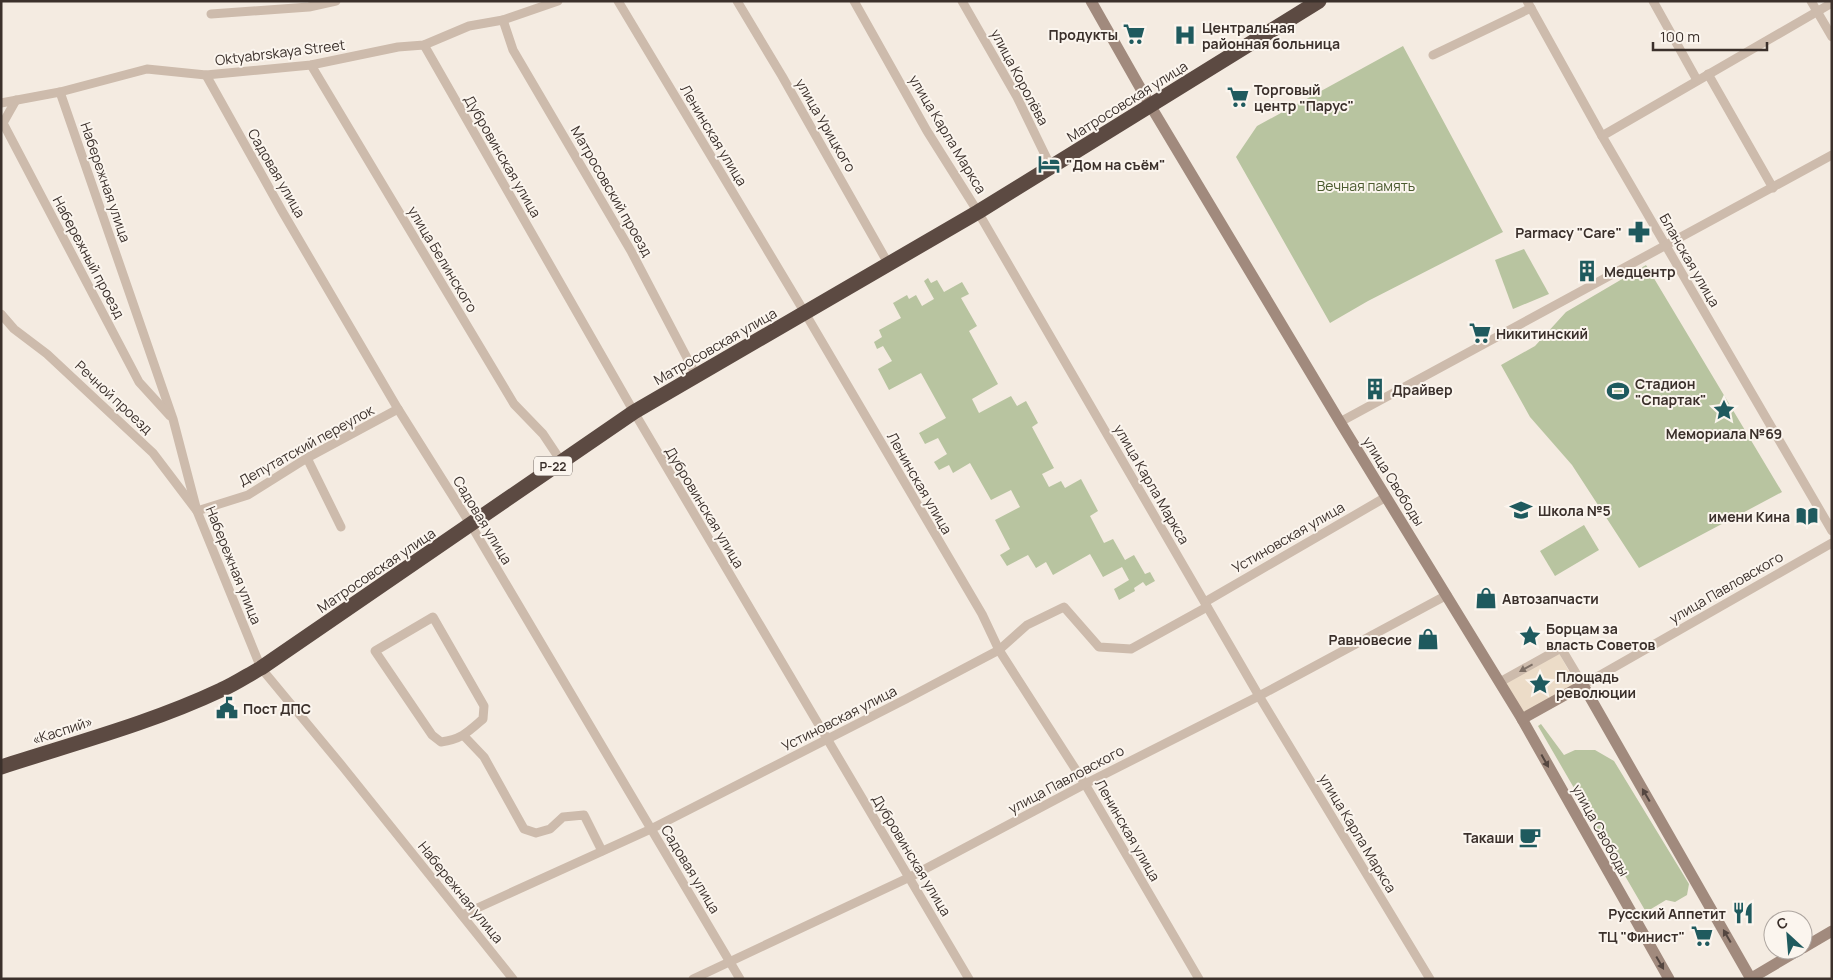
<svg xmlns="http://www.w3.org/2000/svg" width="1833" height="980" viewBox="0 0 1833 980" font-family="Manrope,sans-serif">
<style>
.green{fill:#b8c4a0}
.plaza{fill:#ecdcc8}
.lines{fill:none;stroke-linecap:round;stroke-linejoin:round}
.street{stroke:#cdbbac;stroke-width:9}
.secondary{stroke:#a18a7d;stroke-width:11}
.highway{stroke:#5c4a42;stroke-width:15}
.oneway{fill:#7d6f65}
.oneway2{fill:#544640}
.labels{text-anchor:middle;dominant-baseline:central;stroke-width:4;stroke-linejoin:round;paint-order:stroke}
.shield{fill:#fbf5ee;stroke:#756b66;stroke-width:1}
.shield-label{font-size:12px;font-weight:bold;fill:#3b302b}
.poi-label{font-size:14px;font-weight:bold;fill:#3b302b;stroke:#fbf5ee;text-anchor:start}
.street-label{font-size:14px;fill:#3b302b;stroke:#fbf5ee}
.park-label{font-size:14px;fill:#4a5a2e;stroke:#fbf5ee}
</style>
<rect width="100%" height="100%" fill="#f4ebe1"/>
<g class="green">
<path d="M1403 46 1503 232 1368 301 1330 323 1236 157 1257 126Z"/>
<path d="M1524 249 1549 294 1513 309 1495 260Z"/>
<path d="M1646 265 1782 492 1639 568 1572 465 1530 417 1501 365 1535 346 1566 312Z"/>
<path d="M928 278 931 283 937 280 944 292 962 282 969 294 961 298 977 326 969 331 998 384 972 399 979 413 1011 396 1017 406 1026 401 1038 423 1032 427 1054 468 1042 474 1049 487 1061 481 1065 488 1081 479 1098 511 1090 516 1104 543 1113 539 1125 560 1134 555 1145 574 1150 572 1155 581 1146 586 1143 582 1134 588 1135 591 1119 600 1114 589 1129 580 1122 567 1103 577 1090 554 1053 575 1046 562 1036 568 1028 555 1007 566 1000 555 1010 549 995 520 1020 507 1011 490 991 500 970 463 953 473 949 465 939 470 934 462 947 454 938 438 925 444 919 433 946 418 921 373 889 390 878 369 892 361 883 346 877 349 874 342 882 337 879 330 901 318 893 303 907 295 909 299 916 295 922 306 934 299 924 281Z"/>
<path d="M1584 525 1599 550 1555 576 1540 551Z"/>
<path d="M1541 724 1564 755 1575 750H1595L1614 761 1689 884 1687 895 1675 902 1666 900 1646 912 1538 726Z"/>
</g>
<path class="plaza" d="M1559 653 1576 684 1522 715 1504 684Z"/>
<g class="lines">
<g class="street">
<path d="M618 1 805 313 982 614 999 650 1085 784 1199 979"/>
<path d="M737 1 782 76 889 265"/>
<path d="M854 1 927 131 978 212 1259 696 1430 979"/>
<path d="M962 1 1017 97 1051 167"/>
<path d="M1527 1 1602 136 1832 531"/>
<path d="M1653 1 1697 80"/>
<path d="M1811 1 1832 37"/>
<path d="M211 14 309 7 336 1"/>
<path d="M503 20 513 50 631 251 696 375"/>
<path d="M424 45 634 412 969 979"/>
<path d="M1433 55 1531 8"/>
<path d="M311 65 514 404 543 434 561 461"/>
<path d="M1708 74 1773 188"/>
<path d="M206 75 282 211 398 409 471 525 740 979"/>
<path d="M60 92 173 419 197 511 261 668 343 767 513 979"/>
<path d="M16 100 3 123 139 382 170 416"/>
<path d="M1 103 60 92 147 69 206 75 311 65 398 47 424 45 469 26 503 20 558 1"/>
<path d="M1602 136 1832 3"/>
<path d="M1 314 14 329 47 354 153 453 197 511 248 495 307 458 398 409"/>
<path d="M1340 422 1832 155"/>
<path d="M307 458 341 527"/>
<path d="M1205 602 1386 497"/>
<path d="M433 617 484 706 483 719C468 732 462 739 441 742L432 735 375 651Z"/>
<path d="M1500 682 1561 648 1583 685 1832 543"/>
<path d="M464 736 484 757 524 829 536 833 550 829 563 817 584 815 602 851"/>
<path d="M462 915 651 829 906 699 999 650 1027 625 1064 607 1099 647 1131 649 1207 607"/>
<path d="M693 979 910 877 1085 784 1259 696 1447 595"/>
</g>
<g class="secondary">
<path d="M1091 1 1150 105 1340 422 1522 719 1669 979"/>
<path d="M1522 719 1583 685 1751 979"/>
<path d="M1803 948 1832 931"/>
<path d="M1750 979 1799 950"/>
</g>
<path class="highway" d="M1 767C75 743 151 723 221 690 235 684 248 675 261 668L634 412 978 212 1319 1"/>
</g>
<defs><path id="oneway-solid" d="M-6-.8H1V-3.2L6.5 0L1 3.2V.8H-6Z" transform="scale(1.25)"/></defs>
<use class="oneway" href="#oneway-solid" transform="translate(1526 668) rotate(151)"/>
<g class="oneway2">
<use href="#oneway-solid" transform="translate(1545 761) rotate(61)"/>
<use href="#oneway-solid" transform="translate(1646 795) rotate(-120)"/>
<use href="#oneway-solid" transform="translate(1727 936) rotate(-120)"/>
<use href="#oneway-solid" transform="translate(1660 963) rotate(60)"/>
</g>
<defs>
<g id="supermarket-bare" transform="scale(1.725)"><path d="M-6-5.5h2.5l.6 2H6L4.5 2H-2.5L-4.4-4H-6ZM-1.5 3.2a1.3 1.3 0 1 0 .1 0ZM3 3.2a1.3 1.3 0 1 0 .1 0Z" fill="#1f5a5e" stroke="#fbf5ee" stroke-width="2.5" paint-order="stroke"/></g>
<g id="hospital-bare" transform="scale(1.725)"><path d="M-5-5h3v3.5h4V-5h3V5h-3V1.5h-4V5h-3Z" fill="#1f5a5e" stroke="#fbf5ee" stroke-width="2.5" paint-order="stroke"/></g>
<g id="hotel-bare" transform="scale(1.725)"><path d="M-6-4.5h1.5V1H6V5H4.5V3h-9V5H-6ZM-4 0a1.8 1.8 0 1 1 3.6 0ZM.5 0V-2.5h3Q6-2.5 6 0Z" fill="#1f5a5e" stroke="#fbf5ee" stroke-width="2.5" paint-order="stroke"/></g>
<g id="pharmacy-bare" transform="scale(1.725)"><path d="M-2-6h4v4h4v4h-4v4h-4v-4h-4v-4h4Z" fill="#1f5a5e" stroke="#fbf5ee" stroke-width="2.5" paint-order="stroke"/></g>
<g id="building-bare" transform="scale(1.725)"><path d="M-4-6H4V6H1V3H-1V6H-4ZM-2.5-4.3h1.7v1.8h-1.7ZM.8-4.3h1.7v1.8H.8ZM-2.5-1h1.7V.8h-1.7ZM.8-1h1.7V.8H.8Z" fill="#1f5a5e" stroke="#fbf5ee" stroke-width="2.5" paint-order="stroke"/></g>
<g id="stadium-bare" transform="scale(1.725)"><path d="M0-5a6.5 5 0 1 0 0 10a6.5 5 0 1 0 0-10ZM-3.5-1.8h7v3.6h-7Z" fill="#1f5a5e" stroke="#fbf5ee" stroke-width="2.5" paint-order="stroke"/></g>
<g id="sight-bare" transform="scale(1.725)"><path d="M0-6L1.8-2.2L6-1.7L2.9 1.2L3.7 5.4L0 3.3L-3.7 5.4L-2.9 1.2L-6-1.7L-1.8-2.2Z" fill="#1f5a5e" stroke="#fbf5ee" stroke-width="2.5" paint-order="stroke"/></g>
<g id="school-bare" transform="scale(1.725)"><path d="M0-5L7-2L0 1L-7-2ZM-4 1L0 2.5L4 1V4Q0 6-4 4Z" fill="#1f5a5e" stroke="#fbf5ee" stroke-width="2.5" paint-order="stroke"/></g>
<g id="library-bare" transform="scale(1.725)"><path d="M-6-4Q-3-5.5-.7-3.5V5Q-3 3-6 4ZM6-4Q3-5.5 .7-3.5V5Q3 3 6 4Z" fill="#1f5a5e" stroke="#fbf5ee" stroke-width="2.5" paint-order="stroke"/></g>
<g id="shop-bare" transform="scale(1.725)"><path d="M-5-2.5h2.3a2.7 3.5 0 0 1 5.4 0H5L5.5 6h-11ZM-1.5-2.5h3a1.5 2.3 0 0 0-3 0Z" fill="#1f5a5e" stroke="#fbf5ee" stroke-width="2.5" paint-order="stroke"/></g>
<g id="civic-bare" transform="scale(1.725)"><path d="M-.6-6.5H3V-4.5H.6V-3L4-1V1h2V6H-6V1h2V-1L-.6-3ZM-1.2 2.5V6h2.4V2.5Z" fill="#1f5a5e" stroke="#fbf5ee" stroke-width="2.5" paint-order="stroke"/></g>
<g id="cafe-bare" transform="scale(1.725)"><path d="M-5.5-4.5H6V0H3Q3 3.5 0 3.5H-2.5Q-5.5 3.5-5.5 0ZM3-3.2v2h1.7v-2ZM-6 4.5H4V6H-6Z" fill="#1f5a5e" stroke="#fbf5ee" stroke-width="2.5" paint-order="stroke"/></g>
<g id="restaurant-bare" transform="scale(1.725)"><path d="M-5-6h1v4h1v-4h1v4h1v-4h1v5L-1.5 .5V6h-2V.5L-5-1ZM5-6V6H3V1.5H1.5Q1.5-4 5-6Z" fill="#1f5a5e" stroke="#fbf5ee" stroke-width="2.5" paint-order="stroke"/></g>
</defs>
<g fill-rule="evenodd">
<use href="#supermarket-bare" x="1134" y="34"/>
<use href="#hospital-bare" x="1185" y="35"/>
<use href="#supermarket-bare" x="1238" y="97"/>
<use href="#hotel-bare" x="1049" y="164"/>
<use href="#pharmacy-bare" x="1639" y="232"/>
<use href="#building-bare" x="1587" y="271"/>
<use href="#supermarket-bare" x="1480" y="333"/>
<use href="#building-bare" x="1375" y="389"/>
<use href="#stadium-bare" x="1618" y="391"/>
<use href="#sight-bare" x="1724" y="410"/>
<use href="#school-bare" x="1521" y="510"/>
<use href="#library-bare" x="1807" y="516"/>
<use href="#shop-bare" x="1486" y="598"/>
<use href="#sight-bare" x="1530" y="636"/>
<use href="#shop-bare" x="1428" y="639"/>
<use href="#sight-bare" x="1540" y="684"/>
<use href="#civic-bare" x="227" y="708"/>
<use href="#cafe-bare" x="1530" y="837"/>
<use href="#restaurant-bare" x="1743" y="913"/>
<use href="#supermarket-bare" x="1702" y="936"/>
</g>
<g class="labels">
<rect class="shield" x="534" y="456.5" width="38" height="19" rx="4"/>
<g class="shield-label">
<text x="553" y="466">Р-22</text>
</g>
<g class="poi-label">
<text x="1202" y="27">Центральная<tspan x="1202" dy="16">районная больница</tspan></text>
<text x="1118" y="34" text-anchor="end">Продукты</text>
<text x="1254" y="89">Торговый<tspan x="1254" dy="16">центр "Парус"</tspan></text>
<text x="1066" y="164">"Дом на съём"</text>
<text x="1622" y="232" text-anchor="end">Parmacy "Care"</text>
<text x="1604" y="271">Медцентр</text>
<text x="1496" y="333">Никитинский</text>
<text x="1635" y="383">Стадион<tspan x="1635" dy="16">"Спартак"</tspan></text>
<text x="1392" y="389">Драйвер</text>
<text x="1724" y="433" text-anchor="middle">Мемориала №69</text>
<text x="1538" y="510">Школа №5</text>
<text x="1790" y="516" text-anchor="end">имени Кина</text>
<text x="1502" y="598">Автозапчасти</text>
<text x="1546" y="628">Борцам за<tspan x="1546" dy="16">власть Советов</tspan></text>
<text x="1412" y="639" text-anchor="end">Равновесие</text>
<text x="1556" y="676">Площадь<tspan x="1556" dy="16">революции</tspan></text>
<text x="243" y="708">Пост ДПС</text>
<text x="1514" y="837" text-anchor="end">Такаши</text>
<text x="1726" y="913" text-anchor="end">Русский Аппетит</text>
<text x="1685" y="936" text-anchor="end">ТЦ "Финист"</text>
</g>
<g class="street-label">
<text transform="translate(280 52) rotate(-7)">Oktyabrskaya Street</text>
<text transform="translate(1020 77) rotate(62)">улица Королёва</text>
<text transform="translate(1127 101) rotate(-32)">Матросовская улица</text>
<text transform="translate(826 125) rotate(60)">улица Урицкого</text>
<text transform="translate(948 134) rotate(59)">улица Карла Маркса</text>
<text transform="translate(714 135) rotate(59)">Ленинская улица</text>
<text transform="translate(503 156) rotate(60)">Дубровинская улица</text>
<text transform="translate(277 173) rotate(60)">Садовая улица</text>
<text transform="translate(106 182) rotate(71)">Набережная улица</text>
<text transform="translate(612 191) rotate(60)">Матросовский проезд</text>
<text transform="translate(89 257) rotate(62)">Набережный проезд</text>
<text transform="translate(443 259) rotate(59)">улица Белинского</text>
<text transform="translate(1690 260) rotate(60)">Бланская улица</text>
<text transform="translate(715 346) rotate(-30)">Матросовская улица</text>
<text transform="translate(114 397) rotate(43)">Речной проезд</text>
<text transform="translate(306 445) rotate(-29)">Депутатский переулок</text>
<text transform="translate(1394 481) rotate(58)">улица Свободы</text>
<text transform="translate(920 483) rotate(60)">Ленинская улица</text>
<text transform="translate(1152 484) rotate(60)">улица Карла Маркса</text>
<text transform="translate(705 507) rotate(59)">Дубровинская улица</text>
<text transform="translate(483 520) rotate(59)">Садовая улица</text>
<text transform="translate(1288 537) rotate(-30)">Устиновская улица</text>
<text transform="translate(234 565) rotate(68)">Набережная улица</text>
<text transform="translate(376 570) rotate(-34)">Матросовская улица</text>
<text transform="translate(1726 587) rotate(-30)">улица Павловского</text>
<text transform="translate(839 718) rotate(-27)">Устиновская улица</text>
<text transform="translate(62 730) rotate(-18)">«Каспий»</text>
<text transform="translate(1066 779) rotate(-28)">улица Павловского</text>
<text transform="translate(1128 830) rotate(60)">Ленинская улица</text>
<text transform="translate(1601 830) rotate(61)">улица Свободы</text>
<text transform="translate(1358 833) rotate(59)">улица Карла Маркса</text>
<text transform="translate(912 855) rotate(59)">Дубровинская улица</text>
<text transform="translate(691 869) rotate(59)">Садовая улица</text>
<text transform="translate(461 892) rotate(51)">Набережная улица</text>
</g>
<g class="park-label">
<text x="1366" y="185">Вечная память</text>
</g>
</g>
<rect width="1833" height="980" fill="none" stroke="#3b302b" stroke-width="5"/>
<g transform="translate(1788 935) rotate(334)"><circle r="24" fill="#fbf5ee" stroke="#aea6a0"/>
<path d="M0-4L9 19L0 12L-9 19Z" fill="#1f5a5e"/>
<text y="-8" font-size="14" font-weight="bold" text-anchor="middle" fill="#3b302b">С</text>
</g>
<path d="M1653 42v8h114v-8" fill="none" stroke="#3b302b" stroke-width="2.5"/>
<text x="1660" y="42" font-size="15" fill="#3b302b" stroke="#fbf5ee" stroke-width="4" paint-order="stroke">100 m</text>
</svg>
